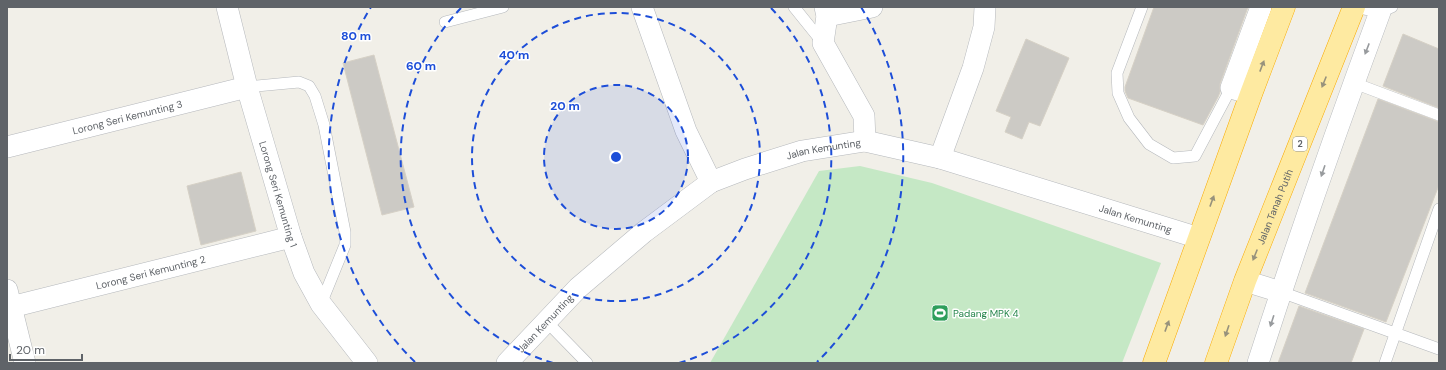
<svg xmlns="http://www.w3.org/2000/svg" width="1446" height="370" viewBox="0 0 1446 370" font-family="'DM Sans',sans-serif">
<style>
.green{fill:#c5e8c5}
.building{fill:#cccac5;stroke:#d6d1c6}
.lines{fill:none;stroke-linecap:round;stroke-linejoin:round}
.service-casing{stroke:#b5b8bc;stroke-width:12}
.minor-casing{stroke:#b5b8bc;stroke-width:22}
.trunk-casing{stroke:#f9ab00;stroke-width:23}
.service{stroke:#fff;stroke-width:11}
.minor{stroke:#fff;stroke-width:21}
.trunk{stroke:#feeaa1;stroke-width:22}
.oneway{fill:#979a9d}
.oneway2{fill:#97927c}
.ring{fill:none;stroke:#1d4ed8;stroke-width:2;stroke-dasharray:7 5}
.labels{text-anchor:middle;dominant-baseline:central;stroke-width:3;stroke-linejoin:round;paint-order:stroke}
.shield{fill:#fff;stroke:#8f9295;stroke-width:1}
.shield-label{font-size:9px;font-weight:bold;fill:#5f6368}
.street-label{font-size:10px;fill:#5f6368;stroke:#fff}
.leisure-label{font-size:10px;fill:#27864d;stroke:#fff;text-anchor:start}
.centre{fill:#1d4ed8;stroke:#fff;stroke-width:2}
.ring-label{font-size:12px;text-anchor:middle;font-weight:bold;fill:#1d4ed8;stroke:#fff;stroke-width:3;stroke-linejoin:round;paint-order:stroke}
</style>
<rect width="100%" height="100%" fill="#f1efe8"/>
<path class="green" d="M860 166 932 183 1161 263 1122 363H710L819 171Z"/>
<g class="building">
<path d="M1154 7H1248L1220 84V92L1218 97 1203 125 1128 98 1125 91V87Z"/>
<path d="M1403 34 1439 49V108L1383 86Z"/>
<path d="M1026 39 1069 58 1040 126 1029 122 1022 139 1005 132 1011 117 996 111Z"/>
<path d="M374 55 414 207 382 215 343 63Z"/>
<path d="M1378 99 1439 122V185L1386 322 1305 293Z"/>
<path d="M241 172 256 231 201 245 187 186Z"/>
<path d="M1299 306 1364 329 1351 363H1278Z"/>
</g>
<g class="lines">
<g class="service-casing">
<g id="service">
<path d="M794 7 823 43"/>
<path d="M1142 7 1117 73 1118 93 1129 118 1149 144 1173 158 1195 156 1231 88"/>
<path d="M1354 7 1380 12 1392 7"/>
<path d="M445 22 503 7"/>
<path d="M1354 83 1439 115"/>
<path d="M247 87 299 82 309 86 315 96 324 125 345 232V245L321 304"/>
<path d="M1281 292 1439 349"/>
<path d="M546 321 587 363"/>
<path d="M1385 363 1439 209"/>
</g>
</g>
<g class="minor-casing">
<g id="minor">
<path id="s1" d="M227 7 247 87 291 237 304 273 321 304 367 363"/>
<path d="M642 7 686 131 711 182"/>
<path d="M825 7 827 16 823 43 864 116 865 141"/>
<path d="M827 16 872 7"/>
<path d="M1251 94 1231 88 1261 7"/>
<path id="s2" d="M7 147 247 87"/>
<path d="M940 158 973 68 984 27 985 7"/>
<path d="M1245 281 1281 292"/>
<path d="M7 290 25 363"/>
<path id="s3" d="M11 307 291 237"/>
<path id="s4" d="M507 363 578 288 644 232 711 182 745 169 802 151 865 141 940 158 1199 238"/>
<path d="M1258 363C1296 245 1337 128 1380 12"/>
</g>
</g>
<g class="trunk-casing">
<g id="trunk">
<path d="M1154 363 1251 94 1284 7"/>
<path id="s5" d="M1216 363 1245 281 1354 7"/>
</g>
</g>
<use href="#service" class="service"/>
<use href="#minor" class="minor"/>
<use href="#trunk" class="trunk"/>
</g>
<defs><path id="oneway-solid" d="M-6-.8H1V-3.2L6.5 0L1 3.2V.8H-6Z"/></defs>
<g class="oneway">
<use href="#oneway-solid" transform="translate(1367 49) rotate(111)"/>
<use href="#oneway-solid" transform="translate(1323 171) rotate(109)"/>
<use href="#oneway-solid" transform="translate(1272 321) rotate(108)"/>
</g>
<g class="oneway2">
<use href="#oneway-solid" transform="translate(1262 66) rotate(-69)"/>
<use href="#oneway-solid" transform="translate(1324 82) rotate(112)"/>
<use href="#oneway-solid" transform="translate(1212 201) rotate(-70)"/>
<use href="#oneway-solid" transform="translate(1255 255) rotate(112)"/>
<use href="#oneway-solid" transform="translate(1167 326) rotate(-70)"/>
<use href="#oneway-solid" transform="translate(1227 331) rotate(109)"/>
</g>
<circle cx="616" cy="157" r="72" fill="#1d4ed8" fill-opacity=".12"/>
<g class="ring">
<circle cx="616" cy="157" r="72"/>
<circle cx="616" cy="157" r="144"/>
<path d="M553 363A215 215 0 0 1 461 8M771 8A215 215 0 0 1 679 363"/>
<path d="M415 362A287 287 0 0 1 371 7M861 7A287 287 0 0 1 817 362"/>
</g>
<defs>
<g id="stadium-square" transform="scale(0.9)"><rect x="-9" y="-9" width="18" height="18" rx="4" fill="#2e9e5b" stroke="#fff"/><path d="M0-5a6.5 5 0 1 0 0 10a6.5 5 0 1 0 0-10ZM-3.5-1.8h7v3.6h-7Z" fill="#fff"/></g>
</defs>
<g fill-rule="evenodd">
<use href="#stadium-square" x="940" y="313"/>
</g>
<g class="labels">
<rect class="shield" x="1293" y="137" width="14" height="14" rx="3"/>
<g class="shield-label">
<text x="1300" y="144">2</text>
</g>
<g class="street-label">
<text stroke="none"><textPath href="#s2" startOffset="124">Lorong Seri Kemunting 3</textPath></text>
<text stroke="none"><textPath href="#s4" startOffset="391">Jalan Kemunting</textPath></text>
<text stroke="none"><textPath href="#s1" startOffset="194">Lorong Seri Kemunting 1</textPath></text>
<text stroke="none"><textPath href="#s5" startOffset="167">Jalan Tanah Putih</textPath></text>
<text stroke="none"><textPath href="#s4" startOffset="715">Jalan Kemunting</textPath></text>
<text stroke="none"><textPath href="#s3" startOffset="144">Lorong Seri Kemunting 2</textPath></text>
<text stroke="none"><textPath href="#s4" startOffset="55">Jalan Kemunting</textPath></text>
</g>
<g class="leisure-label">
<text x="953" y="313">Padang MPK 4</text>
</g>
</g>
<circle cx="616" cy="157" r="6" class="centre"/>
<g class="ring-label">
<text x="356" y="40">80 m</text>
<text x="514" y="59">40 m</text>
<text x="421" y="70">60 m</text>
<text x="565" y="110">20 m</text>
</g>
<rect width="1446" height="370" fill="none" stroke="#5f6368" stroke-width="16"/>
<path d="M10 354v6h72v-6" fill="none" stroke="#5f6368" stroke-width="2"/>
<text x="16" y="354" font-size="12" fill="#5f6368" stroke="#ffffff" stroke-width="3" paint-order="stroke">20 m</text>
</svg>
